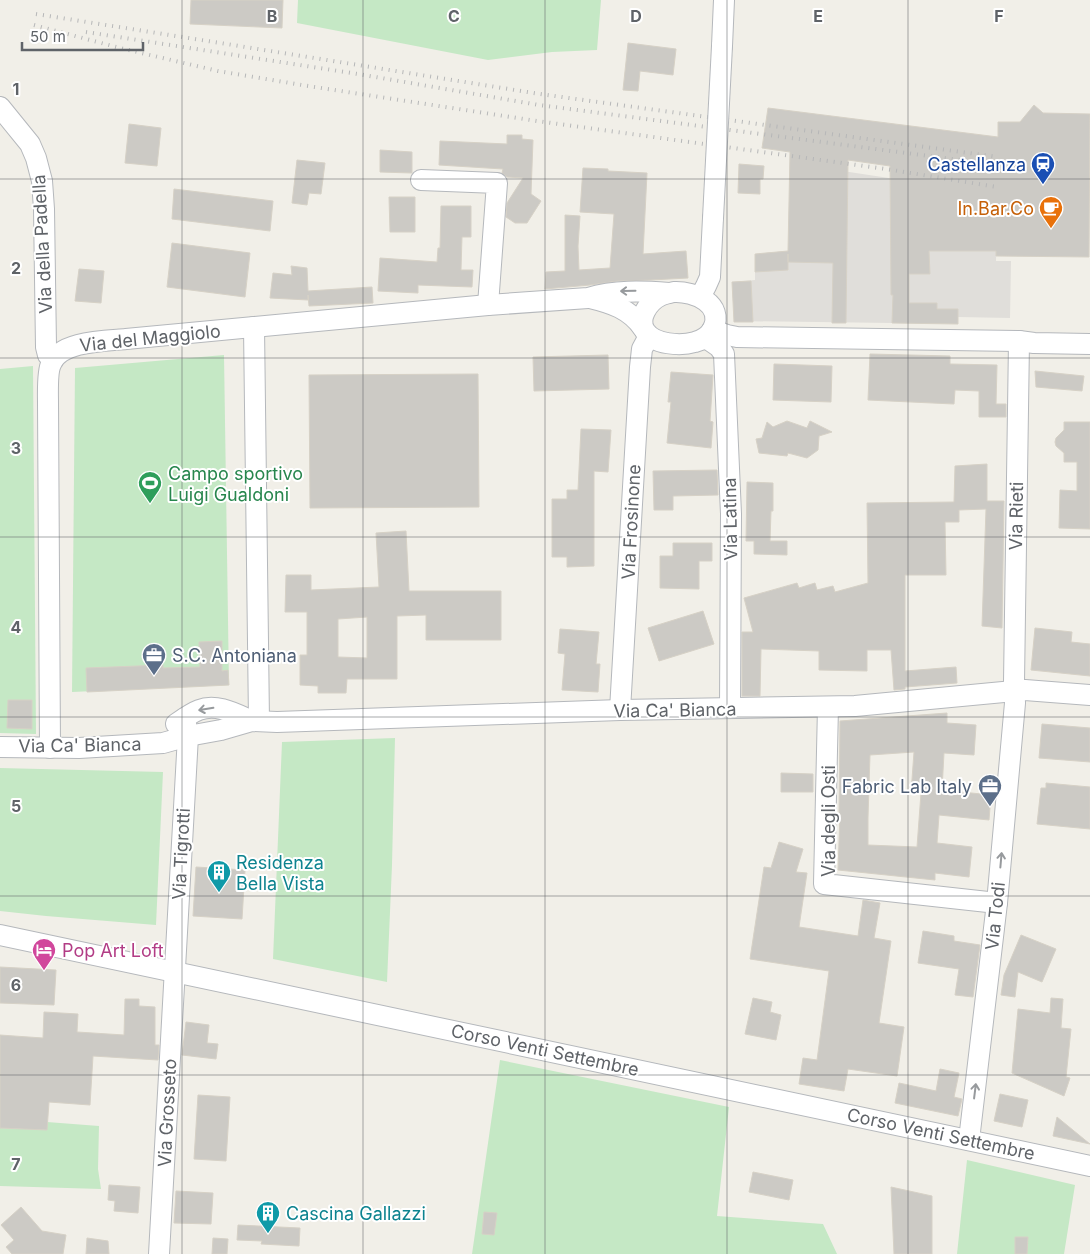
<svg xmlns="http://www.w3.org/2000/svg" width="1090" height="1254" viewBox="0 0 1090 1254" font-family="Inter,sans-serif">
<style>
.industrial{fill:#e0deda}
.green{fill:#c5e8c5}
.building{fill:#cccac5;stroke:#d6d1c6;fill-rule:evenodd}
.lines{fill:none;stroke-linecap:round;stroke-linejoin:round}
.minor-casing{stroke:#b5b8bc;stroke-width:22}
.minor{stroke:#fff;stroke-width:20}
.rail{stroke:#b6b7b8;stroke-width:4;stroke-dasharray:1 6;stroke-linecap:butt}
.minor-bridge-casing{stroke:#b5b8bc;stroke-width:22;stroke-linecap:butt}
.minor-bridge{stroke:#fff;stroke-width:20}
.oneway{stroke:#979a9d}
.grid{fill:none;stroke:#5f6368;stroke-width:1;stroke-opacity:0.55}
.labels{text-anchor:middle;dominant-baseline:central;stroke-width:4;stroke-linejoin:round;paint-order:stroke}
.transit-label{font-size:18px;fill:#164399;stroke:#fff;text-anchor:end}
.food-label{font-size:18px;fill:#c56008;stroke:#fff;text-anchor:end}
.street-label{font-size:18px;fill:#5f6368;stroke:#fff}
.leisure-label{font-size:18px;fill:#27864d;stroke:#fff;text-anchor:start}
.service-label{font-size:18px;fill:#4e5e75;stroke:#fff;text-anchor:start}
.culture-label{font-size:18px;fill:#0d838f;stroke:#fff;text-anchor:start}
.hotel-label{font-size:18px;fill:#b23c85;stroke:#fff;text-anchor:start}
.grid-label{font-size:16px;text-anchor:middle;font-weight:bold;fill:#5f6368;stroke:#fff;stroke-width:4;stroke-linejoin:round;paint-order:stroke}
</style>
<rect width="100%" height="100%" fill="#f1efe8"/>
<path class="industrial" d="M790 163 994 194 997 218 996 261H1011L1010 318 958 317 957 309H937V303H918L892 323 734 321 732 282 755 280V254L788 251Z"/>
<g class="green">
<path d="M298 0H601L597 50 552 52 488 60 297 23Z"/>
<path d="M224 355 229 685 72 692 75 368Z"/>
<path d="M33 366 36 734 0 733V369Z"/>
<path d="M395 738 392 865 387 982 273 959 282 742Z"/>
<path d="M0 768 163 772 156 925 46 916 0 911Z"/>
<path d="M500 1060 729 1107 717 1216 823 1224 837 1254H472Z"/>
<path d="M47 1122 99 1126 98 1169 101 1189 0 1186V1128L47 1130Z"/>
<path d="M967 1160 1075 1185 1064 1254H957Z"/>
</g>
<g class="building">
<path d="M191 0H283L282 28 190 24Z"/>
<path d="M628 43 676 49 673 75 640 71 638 91 623 90Z"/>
<path d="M1034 105 1043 113 1090 114 1089 257 996 256V251H929L930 274H909V303H937V309H958V324L892 323 893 295H891L890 166 848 160 846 323H832L833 263 788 262V254V270L755 272V254L788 251 790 152 762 148 768 108 998 137V122H1020Z"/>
<path d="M129 124 161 128 157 166 125 163Z"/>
<path d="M507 135H522V139L533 140 531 194 541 201 527 223H515L506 217 507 203 523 178 507 177 502 173 503 169 439 165 440 141 507 144Z"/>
<path d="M380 150 412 152V173L380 172Z"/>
<path d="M297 160 325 163 321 194 309 193 307 205 292 203Z"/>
<path d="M739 164 764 166 763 179H760V194L738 193Z"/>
<path d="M583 168 608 169V171L647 173 643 254 686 251 688 278 651 280 617 281 590 285 545 289 546 272 565 271V215L580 216 578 246 579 270 610 268 614 214 580 212Z"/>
<path d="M174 189 273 201 270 231 172 219Z"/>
<path d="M389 197H415V232H390Z"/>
<path d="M441 206H471V237H462L461 270H473L472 287 418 285V293L378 291 380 258 437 262 438 248H440Z"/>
<path d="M172 243 250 253 245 297 167 287Z"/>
<path d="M291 266 307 268 308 291 372 287 373 303 309 306 308 295V300L270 298 273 273 292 275Z"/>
<path d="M79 269 104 271 101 303 75 301Z"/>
<path d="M751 281 753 322H734L732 282Z"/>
<path d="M870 354 950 356V364L997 365 996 404H1006V417H979V391L955 390 954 404 868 400Z"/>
<path d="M608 355 609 389 534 391 533 357Z"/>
<path d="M774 364 832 366 831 402 773 400Z"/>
<path d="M1035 371 1084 376 1082 391 1036 387Z"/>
<path d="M671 372 713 375 710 421 713 422 711 448 667 443 671 402H668Z"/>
<path d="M478 374 479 507 310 508 309 375Z"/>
<path d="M787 421 807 428 810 421 832 432 819 436 818 450 807 458 788 453 787 456 759 453 756 439 762 438 767 422 773 427Z"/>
<path d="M1064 422H1090V529L1059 528 1060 490 1077 491V462H1064V453L1056 446 1055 442 1056 438 1064 430Z"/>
<path d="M581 429 611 430 608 472 594 471V566L567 567V557H552V499H567V490H578Z"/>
<path d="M987 464V501H1004L1002 628 982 626 986 509 959 510V522H945L946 575H905V671L956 667 957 683 905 687V689L894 690 891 650H867V671L819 670V651L761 649 760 696H742V632H753L744 598 797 583 799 588 815 583 817 590 833 586 835 592 868 583 867 503 954 502 955 466Z"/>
<path d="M717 470 718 495 673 496V510H654L653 471Z"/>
<path d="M747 482 773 483V511H771L770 541H787V555L754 554V541H746Z"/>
<path d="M406 531 409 591H501V640H426V615L397 616V679H347L346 693H318V686L300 685V655H307V612H285L286 575H311V590L379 587 376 533ZM367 617V658L338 657V619Z"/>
<path d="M673 543H712V561H699V589L660 588V556H673Z"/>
<path d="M703 611 714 644 659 661 648 628Z"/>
<path d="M1035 628 1072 632 1071 642 1090 644V676L1031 670Z"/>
<path d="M560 629 599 632 596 664H600L598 692 562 690 565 654 558 653Z"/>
<path d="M222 641V671L228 670 229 685 87 692 86 668 163 665V668L200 667 199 642Z"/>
<path d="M8 700H32V729L7 728Z"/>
<path d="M947 713V723L976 725 974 755 944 753 942 790 991 795 989 820 939 815 937 843 972 847 969 877 935 873V880L838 870 840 814H839L840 721ZM914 752 911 793H921L917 847 868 845V818L870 755Z"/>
<path d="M1042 724 1090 728V762L1039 758Z"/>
<path d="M781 773 813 774V792H781Z"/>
<path d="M1046 783 1090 787V829L1037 824 1041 788H1046Z"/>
<path d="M779 842 803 849 796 872 807 873 799 927 858 936 863 900 880 903 874 938 891 941 879 1023 904 1027 897 1076 848 1069 844 1091 799 1084 803 1058 817 1060 829 971 750 959 764 867 771 868Z"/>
<path d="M196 867 245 870 242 919 193 916Z"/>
<path d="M923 931 954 936V941L980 945 973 997 955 995 959 969 918 963Z"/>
<path d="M1021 935 1056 949 1042 982 1018 972 1015 997 1001 995 1004 975Z"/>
<path d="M0 967 56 970 54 1005 0 1003Z"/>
<path d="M753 998 772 1002 770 1012 781 1015 776 1040 745 1034Z"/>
<path d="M1051 998 1063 999 1061 1028 1071 1029 1066 1077 1070 1078 1064 1096 1012 1073 1018 1009 1050 1013Z"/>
<path d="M125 999H139V1006L155 1007V1045H159L158 1060 93 1056 90 1105 49 1102 47 1130 0 1128V1035L43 1038 44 1012 78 1014 77 1032 124 1035Z"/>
<path d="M186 1022 209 1025 207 1043 218 1044 216 1059 182 1055Z"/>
<path d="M940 1069 959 1073 954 1097 962 1099 958 1116 895 1103 899 1083 936 1091Z"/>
<path d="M1000 1094 1028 1100 1022 1127 994 1121Z"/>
<path d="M198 1095 230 1097 226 1161 194 1159Z"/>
<path d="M1057 1117 1090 1144 1053 1136Z"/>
<path d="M753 1172 793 1180 789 1200 749 1192Z"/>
<path d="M109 1185 140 1187 138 1213 114 1211 115 1201 108 1200Z"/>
<path d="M891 1187 932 1196V1254H894Z"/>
<path d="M176 1191 213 1193 211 1224 174 1223Z"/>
<path d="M21 1207 42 1231 66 1235 63 1254H12L6 1247 14 1240 1 1225Z"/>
<path d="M484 1212 497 1213 494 1235 482 1234Z"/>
<path d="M238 1225 300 1228 299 1246 261 1244 262 1241 237 1240Z"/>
<path d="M1015 1237H1028L1027 1254H1015Z"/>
<path d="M87 1238 108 1241 109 1254H86Z"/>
<path d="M213 1238 228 1239 227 1254H212Z"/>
</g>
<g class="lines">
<g class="minor-casing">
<g id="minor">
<path d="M722 46 724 0"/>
<path d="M0 107 30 144 36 158 42 181 44 209 46 347 48 355 53 360"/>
<path d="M421 180 497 183 488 305"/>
<path d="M674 292C694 291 725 304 713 329 709 336 703 340 695 342 681 346 654 345 645 331 637 319 648 302 660 296 664 294 669 293 674 292Z"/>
<path d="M700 297 706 286 710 277 713 218"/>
<path d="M590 298C611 303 630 309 643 328"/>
<path d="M254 327 259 721"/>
<path d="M712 330 727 335 737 337 1019 341 1034 343 1090 344"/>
<path d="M706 338 719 347 724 354 731 514 730 708"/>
<path d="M828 707 824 884 997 903"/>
<path d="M620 710 640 367 642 349 649 336"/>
<path d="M176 724C183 719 191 713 199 710 217 703 236 714 252 721"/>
<path d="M0 747 79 748 163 743 188 736 221 730 252 721 277 722 620 710 855 706 1025 690 1090 695"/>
<path d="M50 748 48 403C48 394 47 372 51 364 60 341 105 341 126 339L488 305 588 298C615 290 641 291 669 293"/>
<path d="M0 935 1090 1166"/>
<path d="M969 1140 997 903 1015 703 1014 682 1019 341"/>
<path d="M159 1254 188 736 185 718"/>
</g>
</g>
<use href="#minor" class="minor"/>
<g class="rail">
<path d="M36 14 214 42 540 94 998 157"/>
<path d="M34 25 120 48 218 71 308 86 537 121 886 169 997 187"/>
<path d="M86 32 358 74 539 105 998 165"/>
</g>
<g class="minor-bridge-casing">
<path id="minor-bridge" d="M713 218 722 46"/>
</g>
<use href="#minor-bridge" class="minor-bridge"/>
</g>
<defs><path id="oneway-shaft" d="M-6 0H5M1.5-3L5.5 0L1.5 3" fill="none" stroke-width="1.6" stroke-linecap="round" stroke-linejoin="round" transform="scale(1.25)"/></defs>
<g class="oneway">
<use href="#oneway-shaft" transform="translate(628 291) rotate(179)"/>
<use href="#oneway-shaft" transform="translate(206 709) rotate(171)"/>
<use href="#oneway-shaft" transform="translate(1001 860) rotate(-85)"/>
<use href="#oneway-shaft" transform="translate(975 1091) rotate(-83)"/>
</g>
<path class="grid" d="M182 0V1254M363 0V1254M545 0V1254M727 0V1254M908 0V1254M0 179H1090M0 358H1090M0 537H1090M0 717H1090M0 896H1090M0 1075H1090"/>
<defs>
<g id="station-pin" transform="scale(1.25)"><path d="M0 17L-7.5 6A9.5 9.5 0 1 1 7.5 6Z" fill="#1a4fb4" stroke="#fff"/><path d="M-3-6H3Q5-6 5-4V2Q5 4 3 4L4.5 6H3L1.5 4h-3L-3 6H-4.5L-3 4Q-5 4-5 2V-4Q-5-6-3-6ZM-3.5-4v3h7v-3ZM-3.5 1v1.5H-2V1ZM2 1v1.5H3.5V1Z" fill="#fff"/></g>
<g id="cafe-pin" transform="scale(1.25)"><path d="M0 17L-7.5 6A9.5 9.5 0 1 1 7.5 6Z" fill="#e8710a" stroke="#fff"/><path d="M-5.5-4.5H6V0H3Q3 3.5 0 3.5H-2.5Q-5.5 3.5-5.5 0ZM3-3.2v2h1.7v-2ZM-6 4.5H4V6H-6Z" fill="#fff"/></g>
<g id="stadium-pin" transform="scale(1.25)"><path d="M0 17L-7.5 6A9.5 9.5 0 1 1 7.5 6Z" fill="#2e9e5b" stroke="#fff"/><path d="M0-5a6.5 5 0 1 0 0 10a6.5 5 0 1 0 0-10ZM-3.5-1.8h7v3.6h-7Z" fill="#fff"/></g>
<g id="office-pin" transform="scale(1.25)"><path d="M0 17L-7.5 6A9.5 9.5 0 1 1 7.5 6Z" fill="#5c6f8a" stroke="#fff"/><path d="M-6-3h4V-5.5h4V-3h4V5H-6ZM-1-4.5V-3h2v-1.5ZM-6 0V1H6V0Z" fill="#fff"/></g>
<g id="building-pin" transform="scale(1.25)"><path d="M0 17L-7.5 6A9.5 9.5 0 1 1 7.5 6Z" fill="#0f9aa8" stroke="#fff"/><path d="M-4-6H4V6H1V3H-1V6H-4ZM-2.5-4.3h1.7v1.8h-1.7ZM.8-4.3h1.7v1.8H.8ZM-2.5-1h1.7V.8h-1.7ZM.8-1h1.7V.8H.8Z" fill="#fff"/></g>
<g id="hotel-pin" transform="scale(1.25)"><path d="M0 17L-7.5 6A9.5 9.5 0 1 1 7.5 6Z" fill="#d1479c" stroke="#fff"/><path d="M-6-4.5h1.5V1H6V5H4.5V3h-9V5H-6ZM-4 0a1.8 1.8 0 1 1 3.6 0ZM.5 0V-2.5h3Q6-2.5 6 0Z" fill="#fff"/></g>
</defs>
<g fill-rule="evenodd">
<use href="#station-pin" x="1043" y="164"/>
<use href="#cafe-pin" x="1051" y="208"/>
<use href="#stadium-pin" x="150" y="483"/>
<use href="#office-pin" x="154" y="655"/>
<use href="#office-pin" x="990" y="786"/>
<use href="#building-pin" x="219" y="872"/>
<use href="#hotel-pin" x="44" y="950"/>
<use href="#building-pin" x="268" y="1213"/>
</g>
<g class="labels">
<g class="transit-label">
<text x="1026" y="164">Castellanza</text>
</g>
<g class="food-label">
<text x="1034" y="208">In.Bar.Co</text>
</g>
<g class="street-label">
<text transform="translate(42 244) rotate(-93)">Via della Padella</text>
<text transform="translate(150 338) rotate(-6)">Via del Maggiolo</text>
<text transform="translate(1016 516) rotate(-89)">Via Rieti</text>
<text transform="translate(730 519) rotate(-91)">Via Latina</text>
<text transform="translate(631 522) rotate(-87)">Via Frosinone</text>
<text transform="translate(675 710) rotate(-1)">Via Ca' Bianca</text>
<text transform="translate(80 745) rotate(-1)">Via Ca' Bianca</text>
<text transform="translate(828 821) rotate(-90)">Via degli Osti</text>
<text transform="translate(181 854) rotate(-87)">Via Tigrotti</text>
<text transform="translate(995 916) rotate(-84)">Via Todi</text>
<text transform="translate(545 1050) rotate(12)">Corso Venti Settembre</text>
<text transform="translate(167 1113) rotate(-87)">Via Grosseto</text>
<text transform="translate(941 1134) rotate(12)">Corso Venti Settembre</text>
</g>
<g class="leisure-label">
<text x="168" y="473">Campo sportivo<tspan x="168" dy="21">Luigi Gualdoni</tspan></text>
</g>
<g class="service-label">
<text x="172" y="655">S.C. Antoniana</text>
<text x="972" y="786" text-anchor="end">Fabric Lab Italy</text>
</g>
<g class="culture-label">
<text x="236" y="862">Residenza<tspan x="236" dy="21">Bella Vista</tspan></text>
<text x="286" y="1213">Cascina Gallazzi</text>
</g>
<g class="hotel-label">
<text x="62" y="950">Pop Art Loft</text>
</g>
</g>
<g class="grid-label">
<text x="272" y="22">B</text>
<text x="454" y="22">C</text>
<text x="636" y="22">D</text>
<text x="818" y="22">E</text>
<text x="999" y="22">F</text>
<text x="16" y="95">1</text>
<text x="16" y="274">2</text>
<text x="16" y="454">3</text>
<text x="16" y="633">4</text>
<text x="16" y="812">5</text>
<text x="16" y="991">6</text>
<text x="16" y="1170">7</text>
</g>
<path d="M22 42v8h121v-8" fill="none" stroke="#5f6368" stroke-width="2.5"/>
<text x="30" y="42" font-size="15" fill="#5f6368" stroke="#ffffff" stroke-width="4" paint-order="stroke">50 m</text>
</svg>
